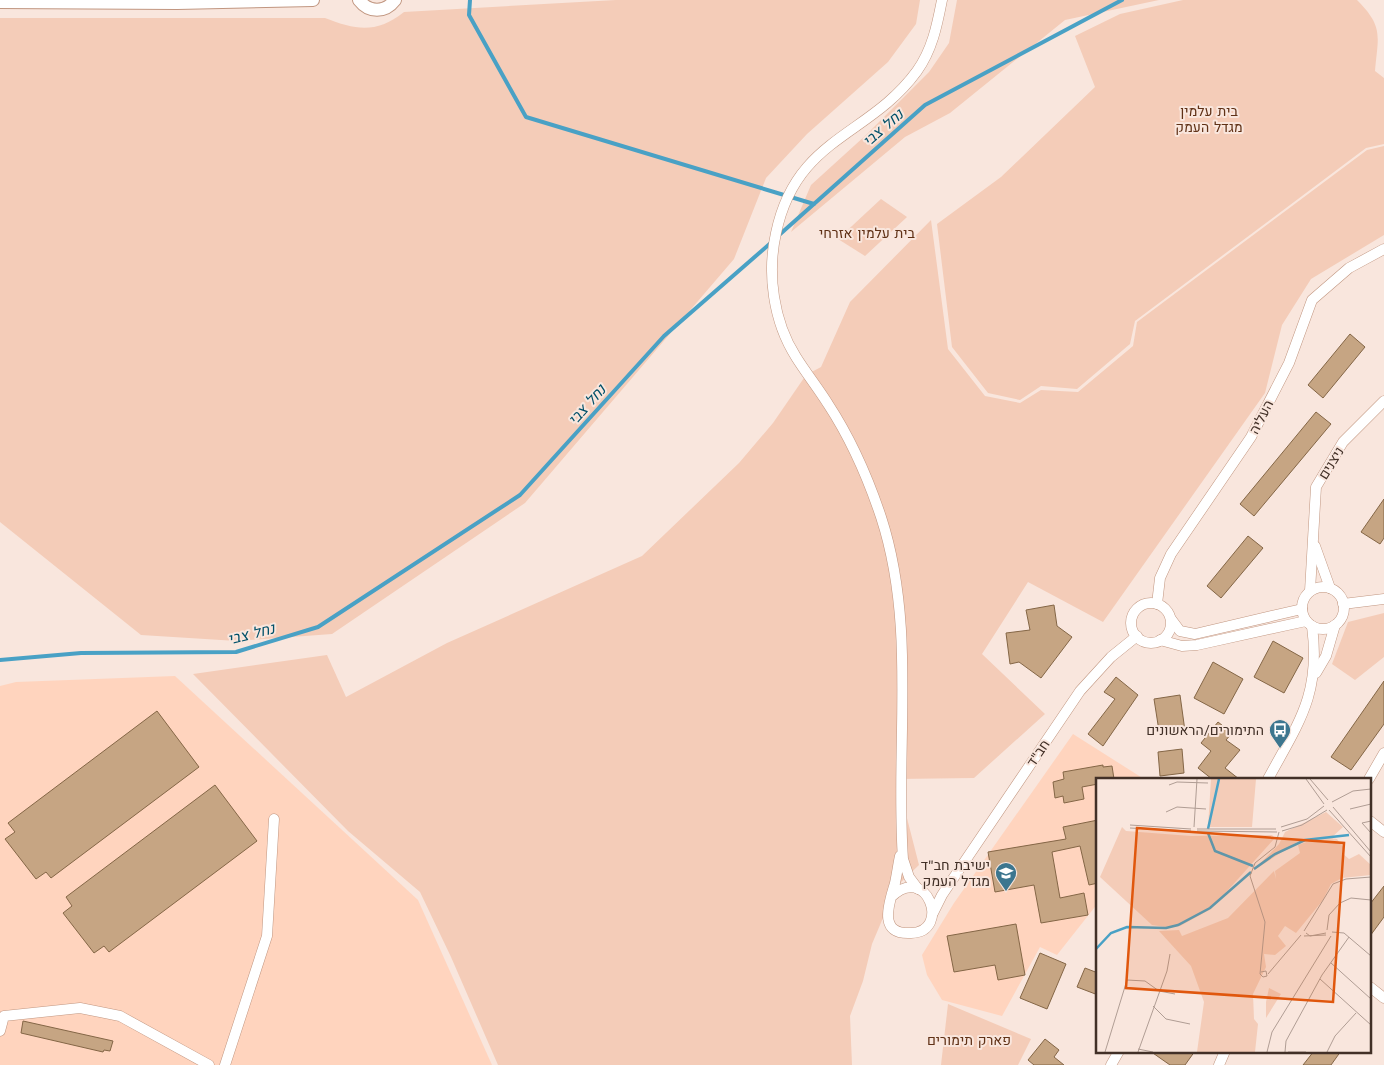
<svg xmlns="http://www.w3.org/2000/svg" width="1384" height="1065" viewBox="0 0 1384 1065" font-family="'Work Sans',Heebo,sans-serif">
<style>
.built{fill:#ffd4be}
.green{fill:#f4ccb8}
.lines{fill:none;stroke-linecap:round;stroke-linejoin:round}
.stream{stroke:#49a1c5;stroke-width:4}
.building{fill:#c6a583;stroke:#846646}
.minor-casing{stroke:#c19680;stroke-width:11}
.tertiary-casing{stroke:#c19680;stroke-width:14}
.minor{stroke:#fff;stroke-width:10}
.tertiary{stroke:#fff;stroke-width:12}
.labels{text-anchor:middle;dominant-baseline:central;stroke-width:4;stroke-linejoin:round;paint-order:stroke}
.park-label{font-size:14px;fill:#603116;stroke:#f9e6dd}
.street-label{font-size:14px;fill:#423027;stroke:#f9e6dd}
.poi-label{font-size:14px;fill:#423027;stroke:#f9e6dd;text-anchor:end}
.water-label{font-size:15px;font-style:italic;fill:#005069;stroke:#f9e6dd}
.inset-river{fill:none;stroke:#49a1c5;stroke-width:2.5}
.inset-road{fill:none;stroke:#b09d94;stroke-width:1}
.view{fill:#e0570d;fill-opacity:0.15;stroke:#e0570d;stroke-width:2.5}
.inset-edge{fill:none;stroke:#423027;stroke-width:2.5}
</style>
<rect width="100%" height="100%" fill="#f9e6dd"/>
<g class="built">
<path d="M175 676 418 900 492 1065H0V686L16 682Z"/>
<path d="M1073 734 1144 779H1098V903L1057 955 1040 947 1002 1016 942 1000 927 975 922 955 954 903Z"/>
</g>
<g class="green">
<path d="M616 0H920L916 24 888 62 807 134 766 178 734 259 525 503 332 634 237 641 141 635 0 522V18H325C356 30 376 34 404 12Z"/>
<path d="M957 0H1159L1065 20 950 113 905 137 791 232 811 185 866 135 929 72 949 43Z"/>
<path d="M1183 0H1357C1384 27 1378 36 1375 71L1384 78V144L1366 148 1135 321 1130 344 1077 389 1041 386 1020 400 988 393 952 347 937 224 1001 177 1095 87 1075 36 1120 14Z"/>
<path d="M1384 146V235L1311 279 1282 325 1265 393 1103 622 1028 582 982 654 1045 714 974 778 897 779 919 865 896 887 872 944 863 981 850 1016 852 1065H498L451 957 420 892 348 831 193 674 327 655 346 697 447 643 642 556 739 463 773 423 806 375 821 367 850 302 931 220 948 349 985 396 1020 403 1041 390 1078 392 1133 346 1137 322 1367 150Z"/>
<path d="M881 199 907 217 865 256 838 239Z"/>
<path d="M1384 613V657L1355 680 1332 664 1348 622Z"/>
<path d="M948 1004 1031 1039 1018 1065H941Z"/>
</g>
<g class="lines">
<g class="stream">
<path d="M470 0 469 15 526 117 814 204"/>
<path d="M778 236 925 105 1122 0"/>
<path d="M0 660 81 653 236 652 318 627 520 495 664 336 773 241"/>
</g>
</g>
<g class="building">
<path d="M1350 334 1365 347 1323 398 1308 385Z"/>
<path d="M1316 412 1331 424 1254 516 1240 504Z"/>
<path d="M1384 499V538L1380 544 1361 532Z"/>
<path d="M1248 536 1263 548 1221 598 1207 586Z"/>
<path d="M1054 605 1057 626 1072 637 1041 678 1019 662 1010 664 1006 633 1030 630 1026 610Z"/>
<path d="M1273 641 1303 658 1284 693 1254 677Z"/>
<path d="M1213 662 1243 679 1224 714 1194 698Z"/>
<path d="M1116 677 1138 695 1103 746 1088 734 1115 699 1104 692Z"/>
<path d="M1384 681V724L1351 770 1331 757Z"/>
<path d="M1180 695 1185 731 1179 727V728L1159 731 1154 699Z"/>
<path d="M157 711 199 767 51 878 46 872 36 879 5 839 15 832 8 823Z"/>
<path d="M1218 722 1232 733 1226 740 1240 750 1225 768 1239 779H1212L1198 768 1211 751 1201 743Z"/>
<path d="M1182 749 1184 773 1160 776 1158 752Z"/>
<path d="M1103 765V767L1112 766 1114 779H1098V784L1082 787 1084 799 1064 803 1063 796 1055 798 1053 782 1064 779 1063 772Z"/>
<path d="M215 785 257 841 109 952 104 946 94 953 63 913 72 906 66 897Z"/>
<path d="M1098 820V883L1089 885 1080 846 1052 852 1060 898 1084 893 1088 915 1041 923 1034 885 995 892 988 852 1066 839 1063 827Z"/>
<path d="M1384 886V917L1370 936V904Z"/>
<path d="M1016 924 1025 975 998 980 995 965 954 972 947 936Z"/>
<path d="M1040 953 1066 964 1047 1009 1020 998Z"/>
<path d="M1085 968 1098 973V995L1077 987Z"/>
<path d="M23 1021 113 1041 110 1051 104 1050 103 1052 21 1033Z"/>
<path d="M1045 1039 1059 1050 1054 1057 1064 1065H1034L1028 1060Z"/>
<path d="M1150 1051H1195L1185 1065H1170Z"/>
<path d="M1314 1051H1341L1331 1065H1303Z"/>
</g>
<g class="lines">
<g class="minor-casing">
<g id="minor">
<path d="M1315 546 1330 588"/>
<circle cx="1323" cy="608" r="21"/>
<path d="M1310 591 1316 487 1343 442 1384 401"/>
<circle cx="1151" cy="623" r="20"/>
<path d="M1157 604 1160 578 1171 554 1251 437 1289 363 1312 300 1349 268 1384 249"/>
<path d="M1343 604 1384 599"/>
<path d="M1171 619 1180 631 1195 634 1302 609"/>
<path d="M1160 640 1182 646 1197 645 1306 621"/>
<path d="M1316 673 1326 656 1335 625"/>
<path d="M1268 779C1299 722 1321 694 1312 626"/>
<path d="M1369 779 1384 753"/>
<path d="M1370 821 1384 832"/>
<path d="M918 889 909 877 903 859C895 745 917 627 881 517 868 478 851 439 828 404 818 388 806 373 796 357 773 321 767 273 776 233 796 137 869 137 917 71 932 50 937 26 942 0"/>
<path d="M891 897C927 862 952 932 911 933 876 935 890 901 895 883 897 874 898 865 900 856"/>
<path d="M933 913 942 895 1080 691 1111 657 1137 636"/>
<path d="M1370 987 1384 998"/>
<path d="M0 1031 4 1016 80 1008 120 1016 209 1065"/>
<path d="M225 1065 267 936 274 819"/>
<path d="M1111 1065 1119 1051"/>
<path d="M1219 1065 1225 1051"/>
</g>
</g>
<g class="tertiary-casing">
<g id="tertiary">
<path d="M359 0C369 13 385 13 395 0"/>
<path d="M0 2 177 3 313 0"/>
</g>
</g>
<use href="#minor" class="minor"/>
<use href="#tertiary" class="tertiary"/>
</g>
<defs>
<g id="bus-pin" transform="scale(1.125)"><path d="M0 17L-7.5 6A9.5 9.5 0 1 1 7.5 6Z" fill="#3c768f" stroke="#f9e6dd"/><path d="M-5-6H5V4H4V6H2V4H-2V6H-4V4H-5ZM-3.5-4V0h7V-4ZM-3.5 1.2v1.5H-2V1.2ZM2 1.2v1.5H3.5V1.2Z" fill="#fff"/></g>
<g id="school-pin" transform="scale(1.125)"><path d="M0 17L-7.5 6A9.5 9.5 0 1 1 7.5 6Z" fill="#3c768f" stroke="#f9e6dd"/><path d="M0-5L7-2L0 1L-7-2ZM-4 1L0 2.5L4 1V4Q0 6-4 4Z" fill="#fff"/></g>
</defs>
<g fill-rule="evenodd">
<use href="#bus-pin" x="1280" y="730"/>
<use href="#school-pin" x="1006" y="873"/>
</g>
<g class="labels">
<g class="park-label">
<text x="1209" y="111">בית עלמין<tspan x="1209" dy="16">מגדל העמק</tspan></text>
<text x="867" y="233">בית עלמין אזרחי</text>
<text x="969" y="1040">פארק תימורים</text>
</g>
<g class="street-label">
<text transform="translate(1261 417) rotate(-63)">העליה</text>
<text transform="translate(1331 463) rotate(-58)">ניצנים</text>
<text transform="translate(1038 753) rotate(-56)">חב"ד</text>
</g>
<g class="poi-label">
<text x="1264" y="730">התימורים/הראשונים</text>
<text x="990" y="865">ישיבת חב"ד<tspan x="990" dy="16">מגדל העמק</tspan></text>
</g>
<g class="water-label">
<text transform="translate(883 128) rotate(-41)">נחל צבי</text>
<text transform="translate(587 405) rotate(-48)">נחל צבי</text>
<text transform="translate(251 634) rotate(-14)">נחל צבי</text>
</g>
</g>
<g transform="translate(1096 778)">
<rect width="275" height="275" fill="#f9e6dd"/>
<path d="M115 1H160L156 49H112ZM230 34 247 49 235 60 241 61 247 69 246 75 253 81 263 76 275 87V97L246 100 235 106 227 122 200 155 189 148 182 158 190 168 179 177 168 176 170 189 157 216 158 241 162 246 159 274H101L108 224 95 188 63 153 83 152 86 158 132 140 178 93 180 101 179 93 204 75 202 67 213 63 201 64 157 93 183 66 189 54ZM26 49 30 53 95 58 176 57 179 60 115 131 84 148 70 149 56 147 4 99ZM173 210 185 216 170 240V224Z" fill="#f4ccb8"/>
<path class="inset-river" d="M112 51 123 1M112 55 119 73 157 88M158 91 179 76 209 62 253 57M0 171 15 155 31 149 70 150 82 147 114 130 155 94"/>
<path class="inset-road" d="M210 1 228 26M214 1 232 22M73 7 81 4 112 5M236 24 257 13 275 11M237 29 275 74M254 31 275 26M233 32 275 79M70 34 81 29 110 31M275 43 266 45 275 55M34 47 95 51M98 49 101 1M185 49 211 41 228 28M34 50 95 53M101 51H180M101 53 181 54M186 53 206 47 231 32M231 152 233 137 244 125 255 120 275 122M208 153 237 106 250 101 275 99M236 154 248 155 275 178M210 155 214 158 230 155M208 158 230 157M235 185 275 221M165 194 170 193 171 198 167 199 164 196 169 144 154 98 159 85 179 69 183 54M172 196 205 157M224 201 275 247M57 228 70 241 94 246M42 271 57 274M9 274 31 202 49 203 63 213 79 216M42 274 71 193 74 176M171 274 176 254 235 158M189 274 190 263 226 197 253 159M192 274H210M231 274 239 258 260 235"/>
<path class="view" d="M41 50 248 65 237 224 30 210Z"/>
<rect width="275" height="275" class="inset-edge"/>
</g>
</svg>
